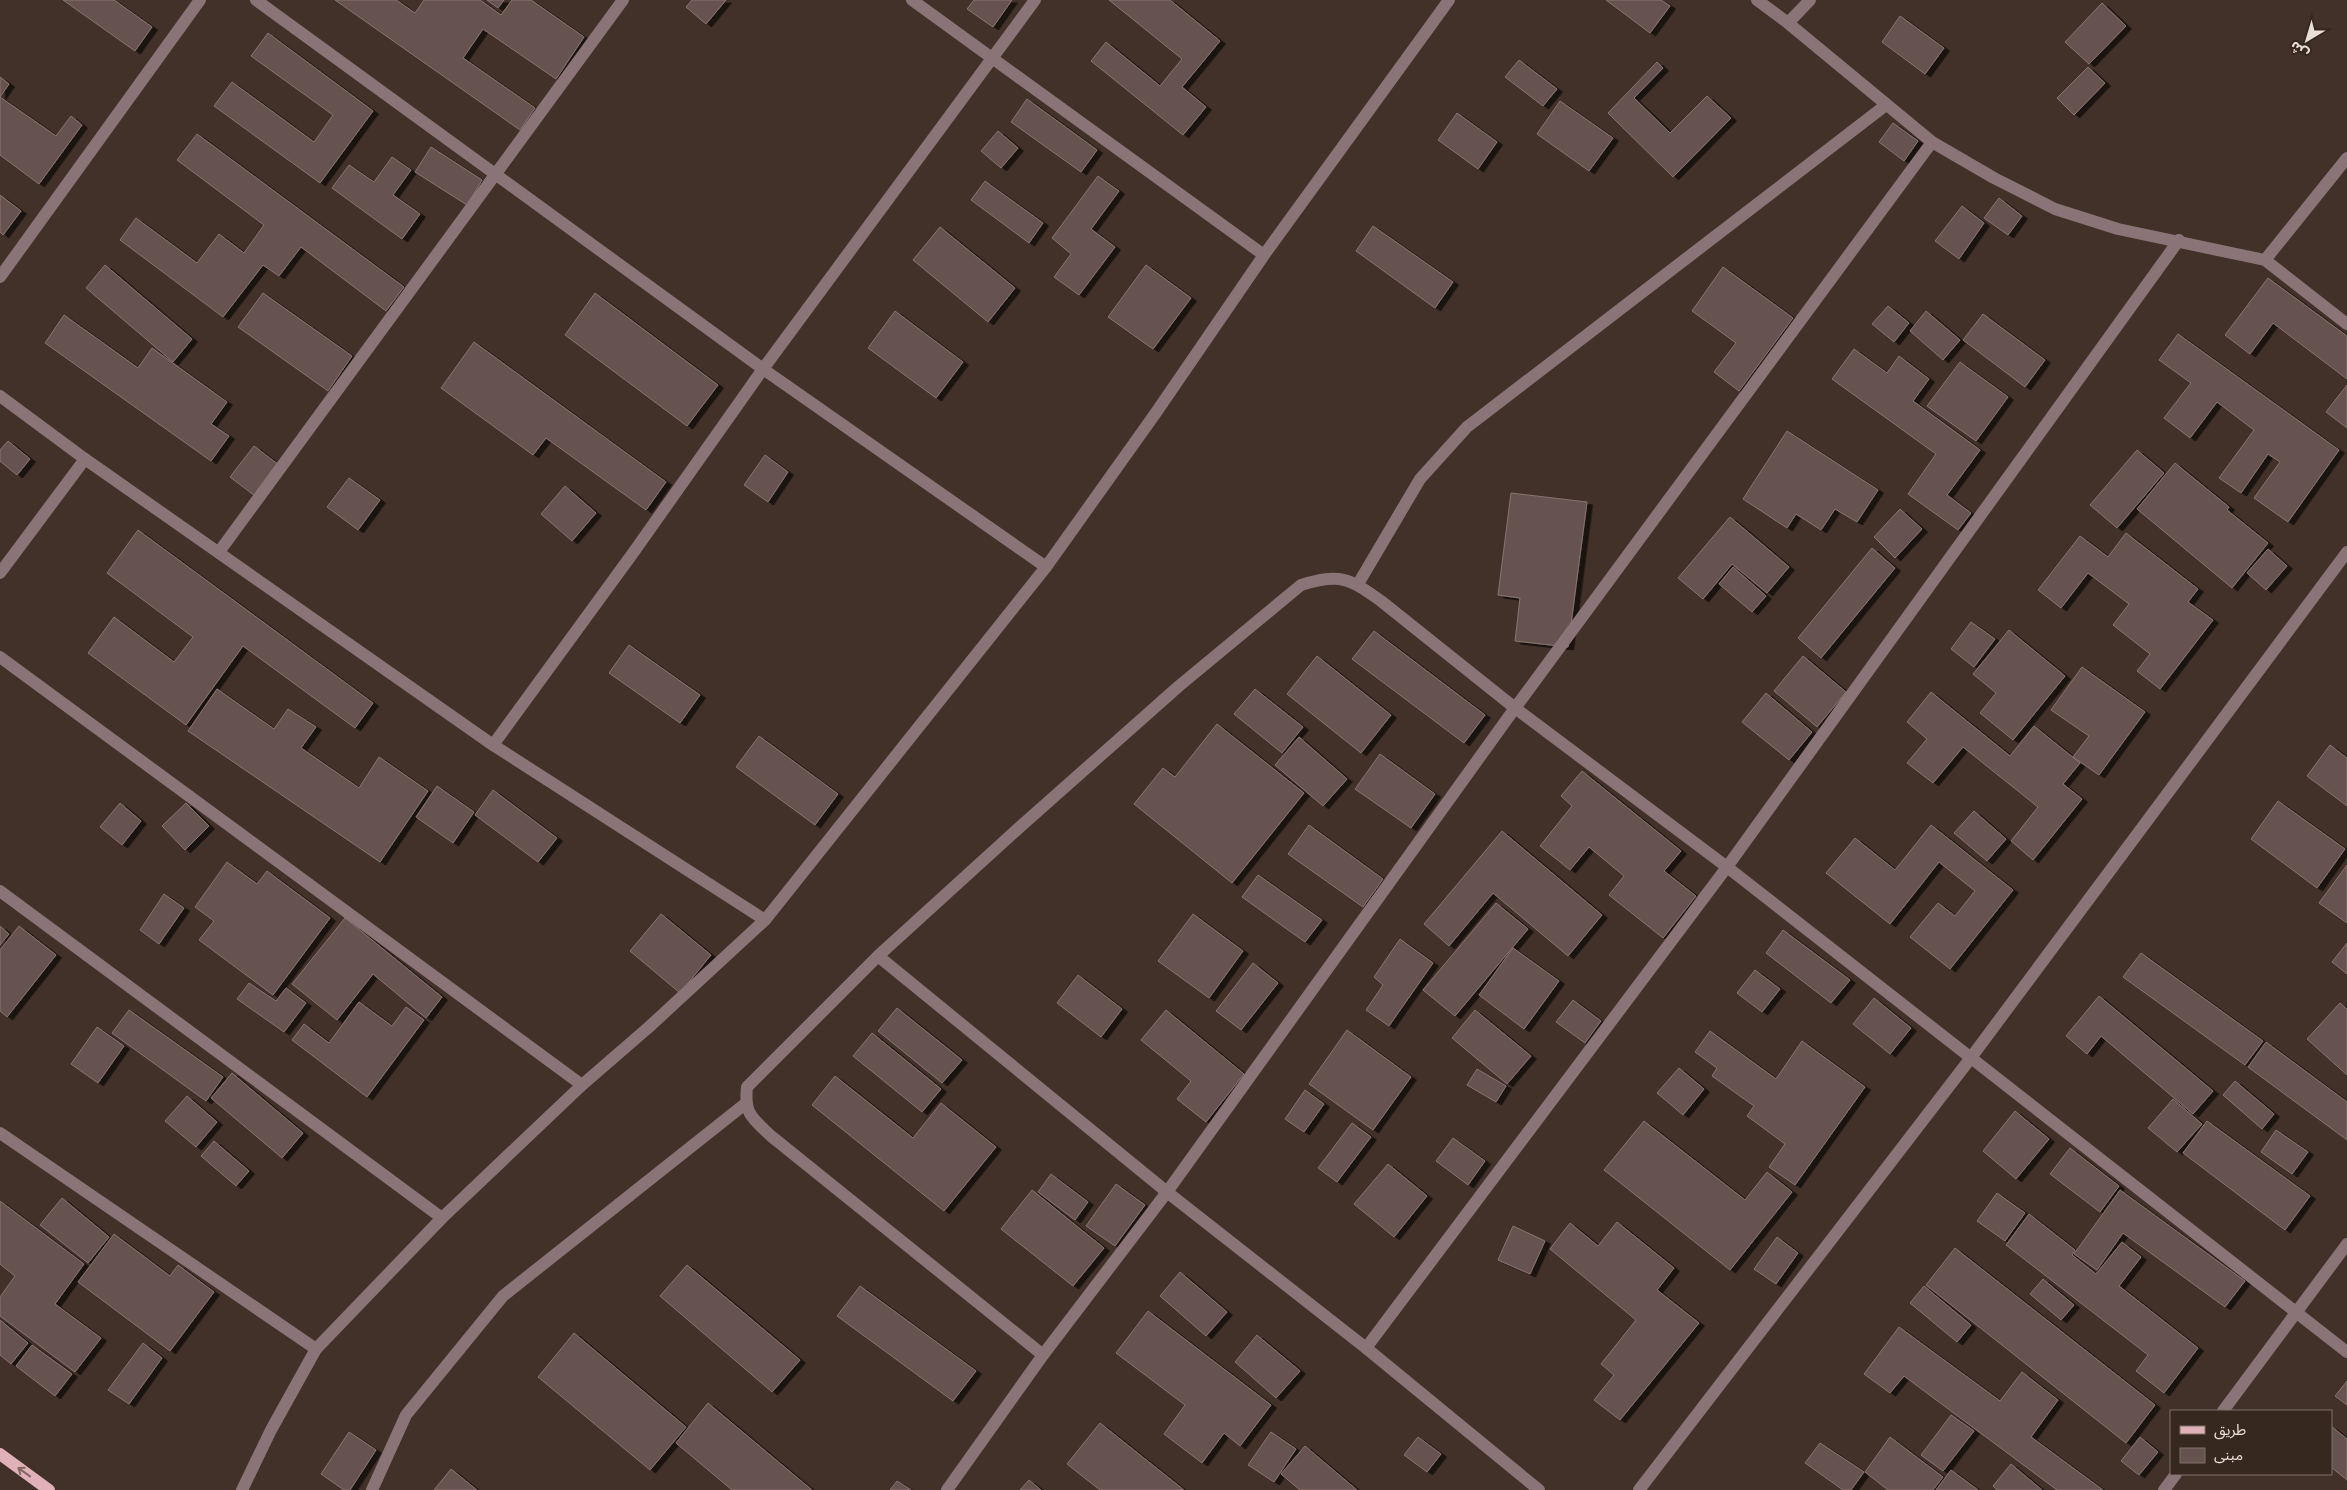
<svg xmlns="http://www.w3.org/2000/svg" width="2347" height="1490" viewBox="0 0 2347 1490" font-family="Spectral,'Noto Sans Arabic',serif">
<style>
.building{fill:#66524f;stroke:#8a7472;filter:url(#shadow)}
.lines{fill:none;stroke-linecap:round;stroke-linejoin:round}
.minor{stroke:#8b7478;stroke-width:12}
.major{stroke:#e1b1b9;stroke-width:12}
.oneway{stroke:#836564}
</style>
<defs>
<filter id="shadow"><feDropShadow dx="5.5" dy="3" stdDeviation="0" flood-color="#0009"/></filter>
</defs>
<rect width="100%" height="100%" fill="#413128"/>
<g class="building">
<path d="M63 0H114L152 27 135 51Z"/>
<path d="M335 0H396L415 13 424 0H480L501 15 512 0H531L584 37 556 79 483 29 463 58 535 108 520 130Z"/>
<path d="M487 0H504L498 8Z"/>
<path d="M692 0H726L706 24 686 7Z"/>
<path d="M974 0H1012L993 27 967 9Z"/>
<path d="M1109 0H1170L1220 41 1182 87 1206 107 1183 135 1091 61 1106 42 1160 86 1182 59Z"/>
<path d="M1606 0H1661L1670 6 1650 33Z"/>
<path d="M2102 3 2126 26 2089 64 2065 42Z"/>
<path d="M1900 16 1944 48 1925 74 1882 42Z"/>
<path d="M268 33 373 111 320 183 214 106 232 82 314 142 333 115 251 56Z"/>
<path d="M1519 60 1557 89 1543 106 1505 77Z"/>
<path d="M1657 62 1663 68 1634 98 1670 133 1707 96 1731 118 1673 177 1608 113Z"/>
<path d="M2088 67 2105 83 2074 115 2057 98Z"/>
<path d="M0 77 9 84 0 97 56 136 71 116 82 125 39 184 0 155Z"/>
<path d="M1027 99 1097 150 1081 172 1011 122Z"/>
<path d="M1560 101 1613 138 1589 171 1537 134Z"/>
<path d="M1457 113 1497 142 1478 169 1438 140Z"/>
<path d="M1893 123 1918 141 1904 161 1879 142Z"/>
<path d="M998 131 1018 148 1001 168 981 151Z"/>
<path d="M197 134 404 287 386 311 301 247 279 276 263 265 223 317 120 240 136 218 197 263 219 234 244 253 264 225 177 160Z"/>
<path d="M431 147 482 180 467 205 415 172Z"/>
<path d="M392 157 411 170 393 195 420 214 402 239 332 188 349 165 374 182Z"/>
<path d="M1098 176 1119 191 1091 229 1115 247 1079 295 1054 277 1071 254 1052 238Z"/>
<path d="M985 181 1043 223 1029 243 971 200Z"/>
<path d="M0 195 21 211 3 235 0 232Z"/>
<path d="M1999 198 2022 216 2008 235 1984 218Z"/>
<path d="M1962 206 1984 223 1959 259 1935 241Z"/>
<path d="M1373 226 1453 282 1435 308 1356 251Z"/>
<path d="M940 227 1015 288 988 322 913 260Z"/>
<path d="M105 265 192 339 173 362 86 288Z"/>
<path d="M1146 265 1191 298 1153 349 1108 317Z"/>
<path d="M1723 267 1793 318 1739 391 1714 372 1736 343 1692 311Z"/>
<path d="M2268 278 2347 336V379L2273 323 2250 354 2225 335Z"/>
<path d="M263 293 352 356 328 391 238 327Z"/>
<path d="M595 293 718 385 687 426 565 335Z"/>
<path d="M1888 306 1909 323 1894 342 1872 324Z"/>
<path d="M895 311 963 362 936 398 868 348Z"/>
<path d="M1926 311 1960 340 1943 360 1910 331Z"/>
<path d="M1983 314 2045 360 2025 387 1963 340Z"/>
<path d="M64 315 138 368 152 348 227 402 211 424 229 436 211 461 45 343Z"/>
<path d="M2178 334 2339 450 2288 522 2254 498 2280 462 2268 454 2241 493 2219 478 2254 430 2217 402 2190 438 2164 418 2191 383 2159 360Z"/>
<path d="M474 342 666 482 646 510 546 438 533 455 441 388Z"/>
<path d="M1854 349 1887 373 1899 356 1929 379 1913 401 1980 450 1947 495 1971 513 1958 530 1908 494 1936 454 1832 379Z"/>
<path d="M1960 362 2008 397 1976 441 1927 406Z"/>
<path d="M2347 385V428L2326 412Z"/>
<path d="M1787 431 1878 490 1857 522 1835 509 1821 530 1796 514 1787 528 1743 499Z"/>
<path d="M8 441 30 459 17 475 0 461V450Z"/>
<path d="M254 446 279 465 255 496 230 477Z"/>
<path d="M2137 450 2164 473 2117 528 2090 505Z"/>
<path d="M765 455 788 472 768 502 744 485Z"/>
<path d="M2175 463 2229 507 2227 510 2268 543 2232 588 2137 509Z"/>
<path d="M349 478 380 500 358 530 327 507Z"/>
<path d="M565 486 596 513 572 541 541 514Z"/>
<path d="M1511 493 1587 502 1568 647 1515 641 1520 598 1498 595Z"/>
<path d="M1900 509 1922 529 1895 558 1874 537Z"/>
<path d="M1730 517 1789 567 1767 593 1732 564 1703 599 1678 578Z"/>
<path d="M138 530 373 703 355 728 243 646 186 725 88 653 114 617 174 662 193 637 107 573Z"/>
<path d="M2126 533 2198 589 2188 602 2213 620 2160 689 2137 671 2150 654 2113 625 2129 604 2088 573 2061 608 2038 590 2080 536 2108 557Z"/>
<path d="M1872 548 1895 568 1821 658 1798 638Z"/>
<path d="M2268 549 2287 566 2266 590 2247 573Z"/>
<path d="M1733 567 1766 596 1752 612 1719 584Z"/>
<path d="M1971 622 1995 639 1974 667 1951 649Z"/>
<path d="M2009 630 2065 676 2013 740 1980 713 1996 693 1973 674Z"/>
<path d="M1374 631 1485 715 1464 743 1352 659Z"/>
<path d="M629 645 700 695 680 723 609 673Z"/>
<path d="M1317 656 1391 715 1361 753 1287 694Z"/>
<path d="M1803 656 1846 692 1817 727 1774 691Z"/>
<path d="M2082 667 2145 712 2099 775 2073 757 2089 736 2051 710Z"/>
<path d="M217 689 274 729 288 709 316 727 301 748 359 788 379 757 428 791 380 862 188 731Z"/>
<path d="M1255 689 1303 727 1282 753 1234 714Z"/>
<path d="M1931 692 2010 756 2034 726 2080 763 2063 784 2082 799 2033 860 2011 841 2038 807 1963 747 1933 783 1907 763 1927 739 1907 722Z"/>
<path d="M1766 693 1812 732 1789 760 1742 722Z"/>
<path d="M1217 724 1304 793 1232 883 1134 804 1163 768 1175 777Z"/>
<path d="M759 736 838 794 815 825 736 767Z"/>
<path d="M1299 737 1347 779 1323 806 1275 765Z"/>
<path d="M2330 745 2347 758V806L2307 776Z"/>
<path d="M1380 754 1435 794 1411 828 1355 789Z"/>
<path d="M1582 771 1681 851 1664 871 1696 896 1663 938 1609 895 1624 876 1589 847 1570 870 1540 846 1572 806 1561 796Z"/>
<path d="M437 786 474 812 453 843 416 817Z"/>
<path d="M493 790 557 838 538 862 475 815Z"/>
<path d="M2278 801 2345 849 2317 888 2251 839Z"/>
<path d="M120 803 141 821 122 845 100 827Z"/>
<path d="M186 803 209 826 185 850 162 826Z"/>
<path d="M1974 811 2006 839 1987 861 1954 833Z"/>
<path d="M1309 825 1383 879 1363 907 1288 854Z"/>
<path d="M1931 825 2013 890 1950 969 1910 937 1938 903 1955 916 1975 891 1939 862 1890 924 1826 873 1855 838 1895 870Z"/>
<path d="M1502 831 1602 915 1568 956 1493 893 1449 946 1424 924Z"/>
<path d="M227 862 257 884 267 871 330 918 273 995 199 940 214 921 195 907Z"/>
<path d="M2347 865V923L2319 903Z"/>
<path d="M1258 875 1322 920 1305 942 1242 897Z"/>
<path d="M164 894 184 908 159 944 140 930Z"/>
<path d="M1496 903 1528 929 1455 1016 1423 990Z"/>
<path d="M661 914 711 955 680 993 630 951Z"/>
<path d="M1193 914 1243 951 1209 998 1158 961Z"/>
<path d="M345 918 442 997 426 1018 373 974 337 1020 292 984Z"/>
<path d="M0 926 9 934 0 945Z"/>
<path d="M19 926 56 955 7 1017 0 1011V950Z"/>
<path d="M1783 930 1850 980 1831 1003 1766 953Z"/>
<path d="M1400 939 1433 963 1389 1026 1366 1010 1383 985 1374 977Z"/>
<path d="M2347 943V974L2332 962Z"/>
<path d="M1513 948 1559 981 1524 1029 1479 995Z"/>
<path d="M2141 953 2263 1041 2245 1065 2123 977Z"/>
<path d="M1253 963 1278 983 1241 1030 1216 1011Z"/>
<path d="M1755 970 1780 989 1762 1012 1737 993Z"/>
<path d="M1078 975 1122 1009 1101 1037 1057 1003Z"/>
<path d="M249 983 276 1001 286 988 306 1003 284 1032 237 999Z"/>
<path d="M2099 996 2213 1091 2193 1114 2101 1036 2087 1054 2066 1036Z"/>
<path d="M1874 998 1911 1028 1890 1054 1853 1024Z"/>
<path d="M1573 1000 1601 1021 1585 1043 1556 1022Z"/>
<path d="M359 1002 392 1026 406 1007 424 1020 367 1097 292 1040 304 1024 329 1043Z"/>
<path d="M2340 1003 2347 1009V1075L2307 1039Z"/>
<path d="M897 1008 962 1060 942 1083 878 1031Z"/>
<path d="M129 1010 223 1077 206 1101 112 1033Z"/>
<path d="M1166 1010 1244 1074 1206 1122 1177 1099 1191 1081 1141 1040Z"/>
<path d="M1475 1010 1531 1056 1507 1084 1452 1038Z"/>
<path d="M97 1027 124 1046 98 1083 71 1064Z"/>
<path d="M1347 1030 1411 1077 1373 1130 1309 1084Z"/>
<path d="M1710 1031 1776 1079 1802 1041 1865 1087 1795 1185 1769 1167 1785 1144 1747 1116 1754 1106 1712 1076 1717 1068 1695 1052Z"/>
<path d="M872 1033 941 1089 922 1112 853 1056Z"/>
<path d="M2266 1042 2347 1102V1140L2248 1067Z"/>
<path d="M1679 1068 1704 1089 1683 1115 1657 1093Z"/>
<path d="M1477 1069 1506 1086 1496 1102 1467 1085Z"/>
<path d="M232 1073 303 1133 282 1158 211 1098Z"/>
<path d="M835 1076 913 1138 941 1103 996 1147 944 1211 812 1105Z"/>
<path d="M2235 1081 2274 1114 2262 1129 2223 1095Z"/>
<path d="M1305 1090 1324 1104 1304 1132 1285 1119Z"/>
<path d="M187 1096 217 1122 196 1147 165 1121Z"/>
<path d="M2173 1099 2202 1124 2177 1152 2148 1128Z"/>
<path d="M2015 1111 2049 1139 2016 1179 1983 1151Z"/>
<path d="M1644 1121 1745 1200 1767 1172 1792 1192 1730 1270 1604 1170Z"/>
<path d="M2207 1121 2310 1196 2285 1230 2183 1153Z"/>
<path d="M1352 1123 1371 1137 1337 1182 1318 1168Z"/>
<path d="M2276 1130 2308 1152 2292 1174 2261 1152Z"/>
<path d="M1453 1138 1485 1161 1468 1185 1436 1161Z"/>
<path d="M214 1141 249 1171 236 1186 201 1156Z"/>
<path d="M2070 1148 2119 1186 2100 1212 2050 1174Z"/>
<path d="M1388 1164 1427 1196 1394 1237 1354 1204Z"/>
<path d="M1051 1174 1088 1202 1075 1220 1038 1192Z"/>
<path d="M1116 1184 1145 1205 1115 1246 1086 1226Z"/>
<path d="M1032 1190 1104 1248 1073 1286 1001 1229Z"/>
<path d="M2120 1190 2245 1281 2225 1307 2123 1233 2097 1270 2074 1254Z"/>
<path d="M1997 1193 2025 1213 2005 1241 1977 1221Z"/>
<path d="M62 1198 109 1237 88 1263 40 1225Z"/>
<path d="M0 1201 84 1264 55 1304 101 1338 75 1372 0 1316V1297L15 1276 0 1264Z"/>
<path d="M2029 1214 2075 1250 2072 1255 2096 1274 2122 1242 2141 1257 2119 1286 2198 1348 2164 1393 2136 1371 2148 1355 2006 1245Z"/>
<path d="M1617 1222 1674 1268 1657 1290 1699 1323 1620 1420 1594 1400 1614 1375 1601 1364 1636 1320 1550 1249 1570 1223 1598 1246Z"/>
<path d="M1513 1226 1545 1241 1530 1274 1498 1260Z"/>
<path d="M114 1234 170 1276 178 1265 214 1292 170 1351 78 1282Z"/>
<path d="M1777 1237 1798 1253 1776 1284 1754 1269Z"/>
<path d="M1955 1248 2155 1405 2126 1443 1926 1285Z"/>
<path d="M687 1265 800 1360 772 1392 660 1296Z"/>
<path d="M1180 1272 1227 1312 1206 1336 1160 1296Z"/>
<path d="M2043 1279 2074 1305 2061 1320 2030 1294Z"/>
<path d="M860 1286 976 1371 953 1401 837 1316Z"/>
<path d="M1924 1286 1971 1325 1957 1342 1910 1303Z"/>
<path d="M1148 1311 1271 1405 1240 1446 1224 1433 1202 1463 1164 1434 1185 1405 1116 1353Z"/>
<path d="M0 1320 28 1343 11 1364 0 1355Z"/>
<path d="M1899 1327 2000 1401 2022 1372 2058 1400 2031 1437 2103 1490H2057L1904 1376 1890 1393 1864 1374Z"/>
<path d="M574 1333 686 1427 650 1470 538 1377Z"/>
<path d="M1257 1335 1300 1371 1276 1398 1235 1362Z"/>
<path d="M143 1343 162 1358 129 1404 108 1390Z"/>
<path d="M32 1345 72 1374 55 1396 16 1366Z"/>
<path d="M2347 1381V1405L2335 1396Z"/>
<path d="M708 1403 812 1490H732L676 1443Z"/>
<path d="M1951 1415 1974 1431 1943 1471 1921 1455Z"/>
<path d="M1100 1423 1184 1490H1100L1067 1464Z"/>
<path d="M2331 1426 2347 1439V1480L2331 1467Z"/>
<path d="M349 1432 376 1450 350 1490H344L321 1474Z"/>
<path d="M1271 1432 1296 1449 1274 1482 1248 1465Z"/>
<path d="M1418 1437 1441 1454 1427 1472 1404 1455Z"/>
<path d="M1890 1437 1943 1477 1933 1490H1888L1865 1472Z"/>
<path d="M2140 1437 2158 1452 2139 1475 2121 1461Z"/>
<path d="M1820 1443 1864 1472 1851 1490H1843L1805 1463Z"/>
<path d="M1305 1446 1357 1490H1300L1281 1474Z"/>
<path d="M2011 1464 2042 1490H1997L1993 1486Z"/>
<path d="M451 1469 477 1490H434Z"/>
<path d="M1951 1470 1978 1490H1936Z"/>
<path d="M1029 1480 1041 1490H1020Z"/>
<path d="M897 1481 911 1490H890Z"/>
</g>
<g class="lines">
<g class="minor">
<path d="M256 0 763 369 1046 567"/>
<path d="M912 0 1264 255"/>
<path d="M1757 0 1788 23 1932 142 1994 178 2055 209 2118 229 2265 260 2347 324"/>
<path d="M1788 23 1810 0"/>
<path d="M2265 260 2347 158"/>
<path d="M0 277 200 0"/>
<path d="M0 396 85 459 493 745 765 920"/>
<path d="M219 552 623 0"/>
<path d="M0 573 85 459"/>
<path d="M1358 584 1420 479 1467 427 1886 105"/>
<path d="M0 657 582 1085"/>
<path d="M493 745 633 553 763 369 1035 0"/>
<path d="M0 891 442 1218"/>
<path d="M878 956 1167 1192 1366 1348 1539 1490"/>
<path d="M0 1133 316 1349"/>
<path d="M1366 1348 1727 867 2179 240"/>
<path d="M1043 1355 771 1136C752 1118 744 1114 747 1087L878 956 1021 826 1179 686 1301 585C1340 573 1349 578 1381 601L1515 708 1727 867 2347 1352"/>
<path d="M2223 1411 2347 1244"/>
<path d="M242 1490 271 1430 316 1349 442 1218 582 1085 649 1027 765 920 1046 567 1155 414 1264 255 1449 0"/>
<path d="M372 1490 406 1415 503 1296 745 1104"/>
<path d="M947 1490 1043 1355 1167 1192 1515 708 1932 142"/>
<path d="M1639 1490 1970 1059 2347 552"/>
<path d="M2164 1490 2176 1474"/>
</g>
<path class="major" d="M0 1454 49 1490"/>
</g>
<defs><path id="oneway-shaft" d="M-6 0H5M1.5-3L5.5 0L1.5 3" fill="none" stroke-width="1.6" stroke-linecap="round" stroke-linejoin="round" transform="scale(1.25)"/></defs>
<use class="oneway" href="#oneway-shaft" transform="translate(24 1472) rotate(-144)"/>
<rect x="2170" y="1410" width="162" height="65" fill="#36271f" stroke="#7e7169"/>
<rect x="2180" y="1426" width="25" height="8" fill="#e1b1b9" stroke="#7e7169"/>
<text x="2214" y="1435" font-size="15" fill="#e9dfd9">طريق</text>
<rect x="2180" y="1448" width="25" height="15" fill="#66524f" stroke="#7e7169"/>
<text x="2214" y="1460" font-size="15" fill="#e9dfd9">مبنى</text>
<g transform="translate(2307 40) rotate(218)" stroke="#36271f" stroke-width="4" paint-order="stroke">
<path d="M0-4L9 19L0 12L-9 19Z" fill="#e9dfd9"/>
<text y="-8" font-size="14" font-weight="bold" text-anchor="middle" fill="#e9dfd9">ش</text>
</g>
</svg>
